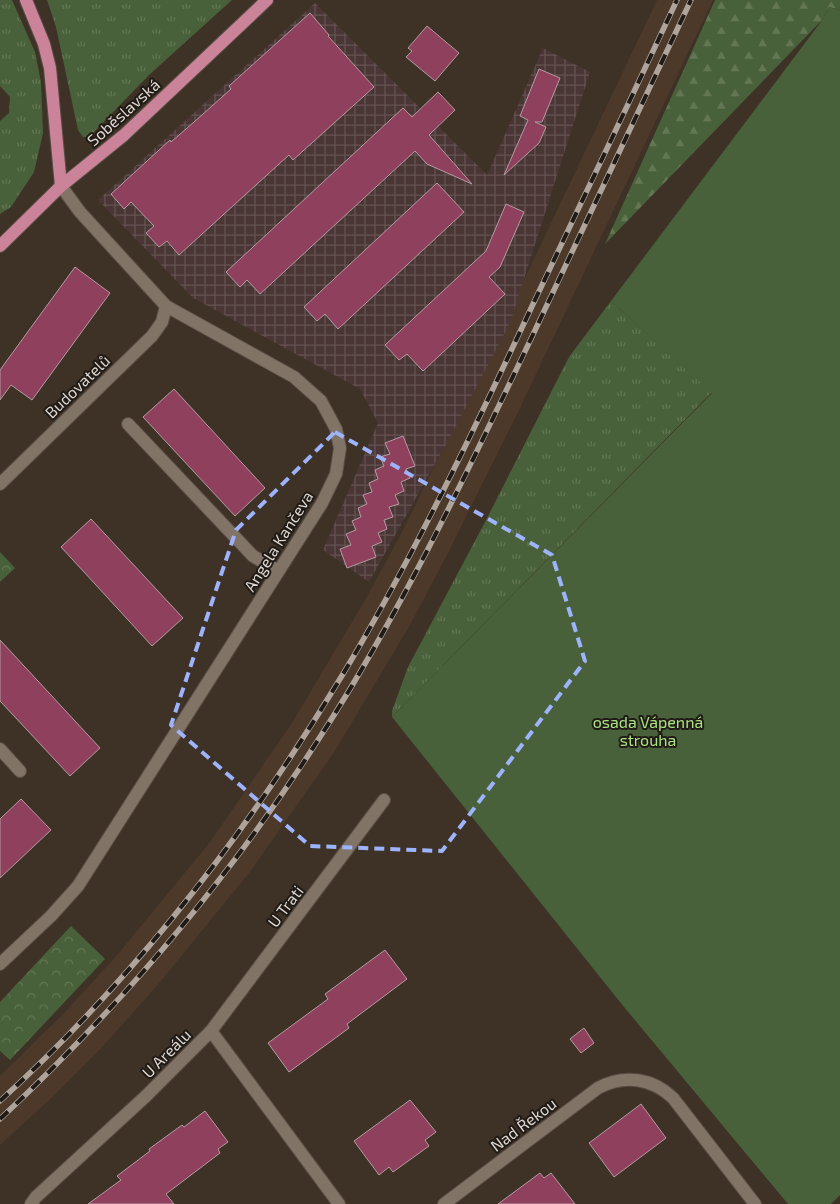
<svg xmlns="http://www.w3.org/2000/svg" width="840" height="1204" viewBox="0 0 840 1204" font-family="'Exo 2',sans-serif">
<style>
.built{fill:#4c392a}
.industrial{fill:url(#industrial-grid)}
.grass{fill:url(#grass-tufts)}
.forest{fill:url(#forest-firs)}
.park{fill:url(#park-crowns)}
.garden{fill:#49613a}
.building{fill:#8f405c;stroke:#b29ca2}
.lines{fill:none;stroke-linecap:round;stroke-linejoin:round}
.minor-casing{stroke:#594e45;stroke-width:14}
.major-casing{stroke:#594e45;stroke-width:14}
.minor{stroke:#817366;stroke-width:12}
.major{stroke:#cb839a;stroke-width:12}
.rail-casing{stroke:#aea49c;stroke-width:5.5}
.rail{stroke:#201b16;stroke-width:4;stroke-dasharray:11;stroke-linecap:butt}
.marked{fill:none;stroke:#9db4fd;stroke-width:4;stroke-dasharray:10 6;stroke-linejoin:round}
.labels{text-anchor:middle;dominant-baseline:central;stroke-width:4;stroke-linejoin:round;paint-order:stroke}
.street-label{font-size:16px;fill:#dfd7d0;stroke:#201b16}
.park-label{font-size:16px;fill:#a9e481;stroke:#201b16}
</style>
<defs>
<pattern id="industrial-grid" width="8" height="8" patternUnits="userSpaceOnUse" patternTransform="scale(1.25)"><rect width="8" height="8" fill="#4b3636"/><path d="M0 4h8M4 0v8" fill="none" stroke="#645252"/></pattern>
<pattern id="grass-tufts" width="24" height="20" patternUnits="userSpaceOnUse" patternTransform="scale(1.25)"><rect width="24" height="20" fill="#49613a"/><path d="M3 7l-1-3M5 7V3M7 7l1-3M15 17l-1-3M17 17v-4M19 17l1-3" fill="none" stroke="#637755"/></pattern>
<pattern id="forest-firs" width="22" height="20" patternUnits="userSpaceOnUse" patternTransform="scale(1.25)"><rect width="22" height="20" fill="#49613a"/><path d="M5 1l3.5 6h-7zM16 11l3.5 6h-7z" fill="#637755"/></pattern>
<pattern id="park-crowns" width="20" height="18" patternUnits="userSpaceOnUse" patternTransform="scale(1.25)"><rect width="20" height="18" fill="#49613a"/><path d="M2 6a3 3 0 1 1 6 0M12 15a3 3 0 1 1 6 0" fill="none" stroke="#637755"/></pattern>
</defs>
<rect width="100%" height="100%" fill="#3e3126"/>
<path class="built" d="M657 0H713L521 406 447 555 410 625 335 751 250 872 156 987 104 1045 47 1102 0 1145V1076L67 1010 118 954 210 842 292 723 365 600 402 532 475 383Z"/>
<path class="industrial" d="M315 3 487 175 543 48 590 72 510 323 450 437 369 582 323 550 378 423 360 389 193 298 98 200Z"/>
<g class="grass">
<path d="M0 0H12L35 52 41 82 43 133 34 172 11 207 0 214V121L9 113 10 97 0 86Z"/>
<path d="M47 0H232L149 75 89 137H83L78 130 56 27Z"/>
<path d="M611 301 712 392 392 717V711L408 667 484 524 569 357Z"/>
</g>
<path class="forest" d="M715 0H840V10L829 7 823 19 605 244Z"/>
<g class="park">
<path d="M0 552 15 568 0 582Z"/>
<path d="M71 926 105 959 10 1060 0 1051V1002Z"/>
</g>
<path class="garden" d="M829 7 840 10V1195L831 1204H788L624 1007 392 717 712 393 611 301 823 19Z"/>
<g class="building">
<path d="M310 13 329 35 328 36 374 87 293 160 289 155 179 255 167 241 159 247 146 233 154 226 131 202 124 209 111 194 170 140 171 142 194 122 231 89 229 86Z"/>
<path d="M427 26 459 53 435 81 406 57 412 51 408 48Z"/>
<path d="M539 69 560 78 542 122H535L546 127 539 143 504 175 528 120 520 116Z"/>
<path d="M438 92 455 110 429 135 472 184 427 164 415 151 260 294 247 280 240 287 226 272 403 108 412 117Z"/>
<path d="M437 183 464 212 338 329 325 314 317 321 304 307Z"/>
<path d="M506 204 524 212 500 267 489 277 505 294 423 371 407 354 399 360 385 345 486 251Z"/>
<path d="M75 267 110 293 32 400 11 385 0 400V370Z"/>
<path d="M174 389 265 488 235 516 143 417Z"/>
<path d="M403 436 415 466 406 469 410 478 401 482 404 491 395 495 399 504 389 507 393 517 384 520 387 529 378 533 382 542 372 546 376 557 347 568 340 549 351 545 346 534 356 530 352 521 361 517 358 508 367 504 363 495 372 492 369 483 378 479 375 470 384 466 380 457 390 454 385 443Z"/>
<path d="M91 519 183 618 152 646 61 547Z"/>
<path d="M0 640 100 748 70 776 0 701Z"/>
<path d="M21 799 51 830 0 878V819Z"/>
<path d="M385 950 407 979 347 1024 349 1028 289 1072 268 1043 328 999 325 994Z"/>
<path d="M584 1028 594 1043 581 1053 570 1039Z"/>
<path d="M410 1100 436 1132 425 1140 429 1146 393 1172 389 1167 379 1175 354 1141Z"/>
<path d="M641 1104 666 1138 614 1177 589 1143Z"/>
<path d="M205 1111 228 1142 218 1149 220 1153 166 1194 174 1204H88L121 1180 117 1176 150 1151 149 1149 182 1125 184 1127Z"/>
<path d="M540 1173 544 1178 551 1173 575 1204H498Z"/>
</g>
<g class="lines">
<g class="minor-casing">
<g id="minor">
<path d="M128 424 253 556 278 571"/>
<path d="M0 484 152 336 162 322 166 306"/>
<path d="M0 749 20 771"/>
<path d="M0 964 51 916 78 886 322 503 336 474 340 448 336 429 321 401 294 377 166 306 80 212 61 186"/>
<path d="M211 1031 339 1204"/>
<path d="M31 1204 36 1197 146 1096 211 1031 384 800"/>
<path d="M444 1204 598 1088C624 1074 652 1078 673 1098L755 1204"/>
</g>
</g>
<g class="major-casing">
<g id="major">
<path d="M26 0 44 44 50 68 61 186"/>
<path d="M0 246 61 186 124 135 267 0"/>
</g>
</g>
<use href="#minor" class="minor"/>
<use href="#major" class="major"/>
<g class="rail-casing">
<g id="rail">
<path d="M0 1101C135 978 249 830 343 674 415 554 475 428 534 302 582 201 630 101 677 0"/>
<path d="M0 1119C122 1005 230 878 320 737 401 612 465 477 529 343 583 229 637 115 691 0"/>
</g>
</g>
<use href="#rail" class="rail"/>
</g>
<path class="marked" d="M335 432 552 555 585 661 442 851 310 846 171 725 236 530Z"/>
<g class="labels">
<g class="street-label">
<text transform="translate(123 112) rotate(-42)">Soběslavská</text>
<text transform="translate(77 386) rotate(-44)">Budovatelů</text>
<text transform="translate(278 541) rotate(-58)">Angela Kančeva</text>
<text transform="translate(285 906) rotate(-53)">U Trati</text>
<text transform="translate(166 1053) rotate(-45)">U Areálu</text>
<text transform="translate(523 1124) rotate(-37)">Nad Řekou</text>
</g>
<g class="park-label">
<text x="648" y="721">osada Vápenná<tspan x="648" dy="18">strouha</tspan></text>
</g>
</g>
</svg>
